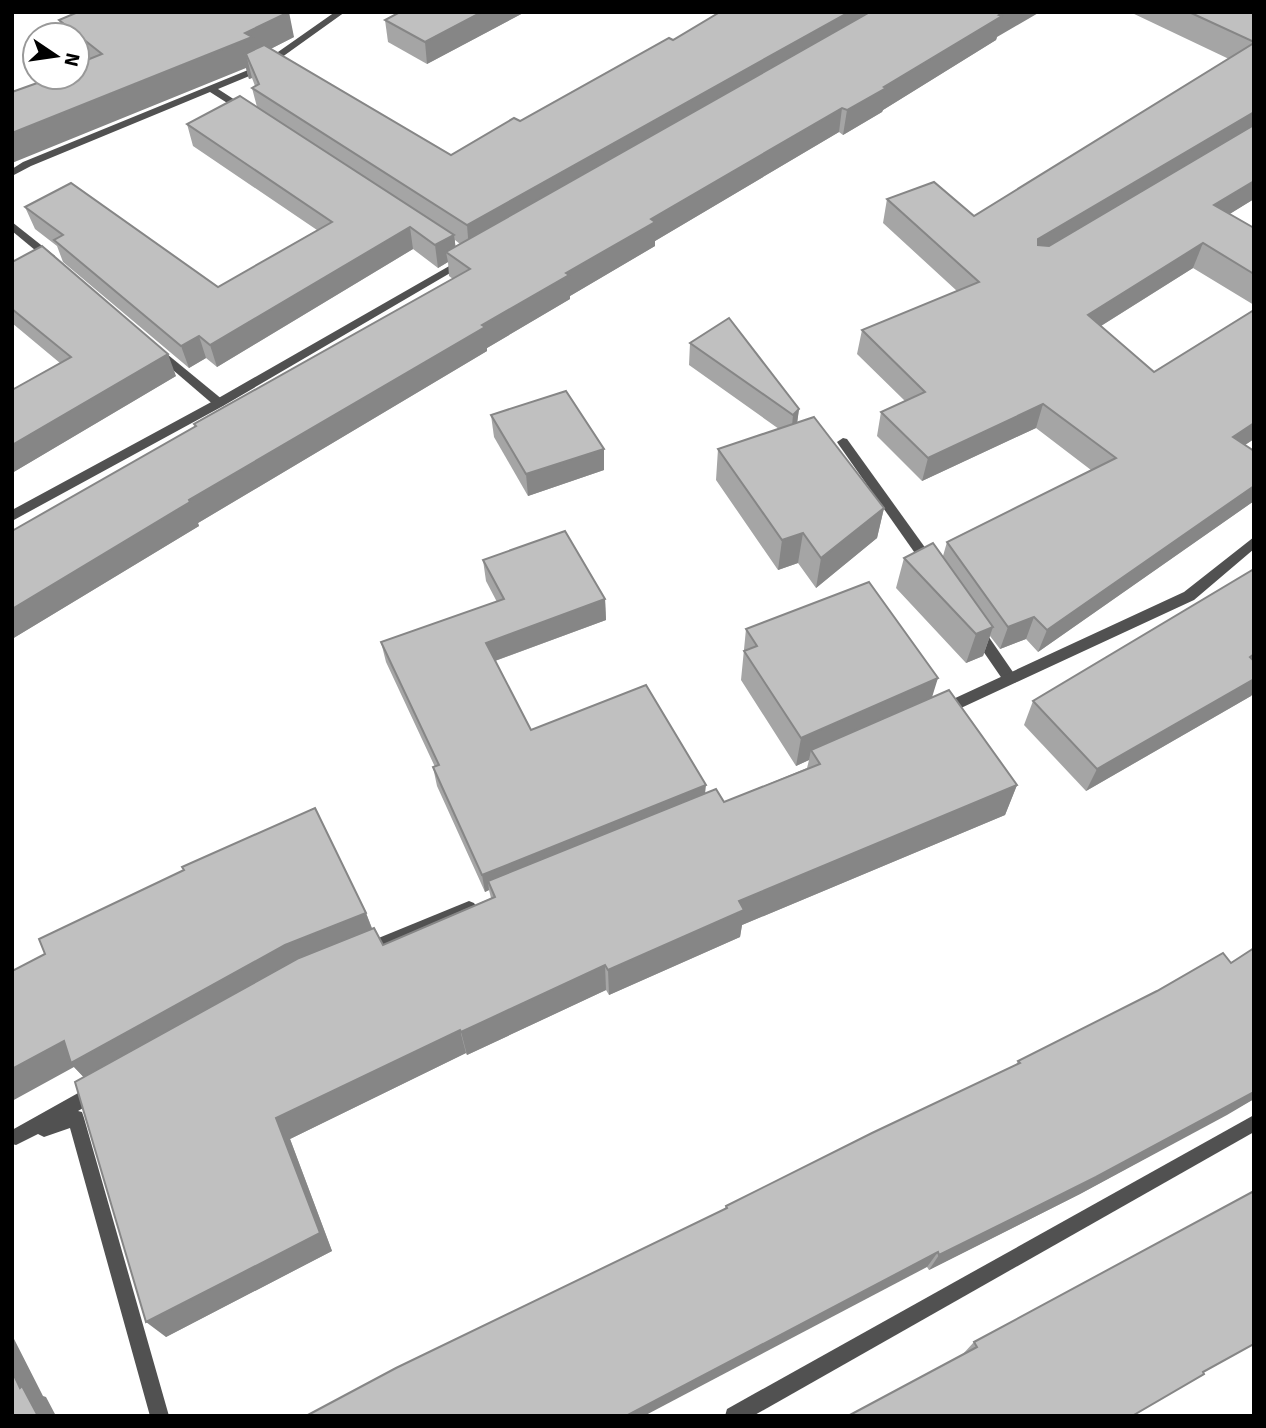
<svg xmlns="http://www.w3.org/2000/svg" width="1266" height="1428" viewBox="0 0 1266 1428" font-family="Signika,sans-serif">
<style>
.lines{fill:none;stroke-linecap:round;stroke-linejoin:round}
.service{fill:#515151;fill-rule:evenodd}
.minor{fill:#515151;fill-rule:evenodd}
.tertiary{fill:#515151;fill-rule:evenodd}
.wall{fill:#a5a5a5;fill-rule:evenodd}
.shaded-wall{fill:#868686}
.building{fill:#c0c0c0;stroke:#868686;stroke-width:2}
</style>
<rect width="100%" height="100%" fill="#fff"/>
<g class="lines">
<g class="service">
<path d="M843 438 847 439 934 560 935 563 934 566H924L839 445 837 442Z"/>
<path d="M977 626 982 627 1015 675 1017 679 1015 683H1005L972 635 970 631Z"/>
</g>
<g class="minor">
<path d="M335 12H345L264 70 218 89 249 109V113H243L210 92 31 166 12 176V169L23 162 258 66Z"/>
<path d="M12 222 55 256V260H47L12 231Z"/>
<path d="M156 345 223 400V406H215L152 352 150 349Z"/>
<path d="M1254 537V549L1194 600 948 714H938L936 710 938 706 1184 592Z"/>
<path d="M469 901 474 903 477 908 474 913 365 958 359 956 357 951 359 946Z"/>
<path d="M96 1083 102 1085 104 1091 102 1097 78 1111 82 1112 84 1118 169 1416H150L70 1128 44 1137 38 1134 16 1145 12 1144V1130Z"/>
<path d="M1254 1115V1132L753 1416H725L727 1409Z"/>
</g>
<path class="tertiary" d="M465 257 470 260 469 262 223 406 12 521V510L215 400Z"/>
</g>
<g class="wall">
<path d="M400 12H525L427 64 388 42 385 20Z"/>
<path d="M1130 12H1254V199L1229 214 1254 228V305L1193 268 1101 326 1154 372 1254 310V439L1245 445 1254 451V501L1038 652 1026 639 1000 649 990 636 983 656 966 663 896 588 904 558 943 556 947 542 1091 470 1036 428 922 481 877 436 881 412 905 401 857 354 862 330 957 291 883 223 887 199 974 216 1229 59Z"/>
<path d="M59 20 294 37 270 49 451 155 520 121 673 40 997 37 996 40 883 110 882 112 843 135 839 132 655 241V246L570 296V299L487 348V351L198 523 199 526 12 639V531L195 427 194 424 453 279 449 276 448 262 438 268 413 249 217 367 206 358 189 368 63 262 57 246 35 229 25 207 218 287 317 230 193 146 187 124 257 107 252 88 255 86 252 78 249 79 246 68 38 83 37 79 87 60 77 52V35H65ZM455 240 460 244 455 246Z"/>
<path d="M12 262 176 376 12 473V390L60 363 12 323Z"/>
<path d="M690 343 799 409 797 423 884 508 877 538 816 588 798 563 778 570 716 480 718 449 779 429 689 365Z"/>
<path d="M491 415 604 470 528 496 494 437Z"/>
<path d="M483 560 605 599 606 620 495 661 531 730 705 793 724 802 807 768 809 760 796 766 741 680 746 629 932 697 1017 785 1005 815 742 925 740 937 609 995 606 990 467 1055 466 1053 290 1139 332 1251 166 1337 84 1077 74 1067 12 971 366 913 372 928 383 945 491 898 489 890 485 892 437 786 433 767H435L386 662 381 642 497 602 486 581Z"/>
<path d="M1254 569V692L1251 696 1086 791 1024 725 1033 701Z"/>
<path d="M1254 948V1099L1080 1194 929 1270 927 1267 725 1209 726 1206 1016 1065 1018 1061 1231 963Z"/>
<path d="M974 1342 1203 1372 962 1355Z"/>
</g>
<g class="shaded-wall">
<path d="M289 12 294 37 257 56 246 54 252 78 249 79 246 68 12 163V133L245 33Z"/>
<path d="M482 12H525L427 64 425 42Z"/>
<path d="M849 12H888L469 250 467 225Z"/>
<path d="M1004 12H1040L997 37 996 40 883 110 882 112 843 135 847 110Z"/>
<path d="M842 108 839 132 655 241V246L570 296V299L487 348V351L198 523 199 526 12 639V609L189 500 482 325 651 219Z"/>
<path d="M1254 112V128L1031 264 1038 239Z"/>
<path d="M1254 181V199L1204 230 1214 205Z"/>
<path d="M410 227 413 249 217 367 210 345Z"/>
<path d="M454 235 457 257 446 252 448 262 438 268 435 245Z"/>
<path d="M1203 243 1193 268 1080 339 1088 315Z"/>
<path d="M199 336 206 358 189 368 181 346Z"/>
<path d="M168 354 176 376 12 473V445Z"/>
<path d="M1043 404 1036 428 922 481 928 458Z"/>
<path d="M799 409 796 431 791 437 793 415Z"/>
<path d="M1254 423V439L1222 460 1233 437Z"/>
<path d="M604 449V470L528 496 526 474Z"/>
<path d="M1254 486V501L1038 652 1047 630Z"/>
<path d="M884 508 877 538 816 588 821 558Z"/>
<path d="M803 533 798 563 778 570 782 540Z"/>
<path d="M605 599 606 620 489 663 486 643Z"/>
<path d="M1034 617 1026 639 1000 649 1008 627Z"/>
<path d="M993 627 983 656 966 663 976 634Z"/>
<path d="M938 678 929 707 811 750 809 760 796 766 801 738Z"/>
<path d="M1254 679V692L1251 696 1086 791 1097 769Z"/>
<path d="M706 785 704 803 488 881 489 890 485 892 482 875Z"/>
<path d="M1017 785 1005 815 742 925 740 937 609 995 608 970 739 901Z"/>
<path d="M366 913 375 937 90 1084 74 1067 12 1101V1069L64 1041 285 945Z"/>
<path d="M605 965 606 990 467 1055 461 1032Z"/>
<path d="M460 1030 466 1053 290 1139 332 1251 166 1337 146 1322 276 1118Z"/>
<path d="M1254 1092V1099L1227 1115 1080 1194 929 1270 939 1255Z"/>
<path d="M938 1252 927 1267 644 1416H626Z"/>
<path d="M12 1335 43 1396 46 1397 56 1416H38L20 1388 12 1371Z"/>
</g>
<g class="building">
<path d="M78 12H289L245 33 252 37 12 133V92L40 82 37 79 42 77H77V64L102 54 59 20Z"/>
<path d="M400 12H482L425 42 385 20Z"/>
<path d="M720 12H849L467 225 252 88 259 84 246 54 243 55 264 45 451 155 514 118 520 121 669 38 673 40Z"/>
<path d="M870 12H1004L999 15 1002 16 884 87 886 88 847 110 842 108 651 219 655 222 566 273 569 275 482 325 485 327 189 500 190 502 12 609V531L196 426 194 424 470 269 446 252Z"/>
<path d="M1189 12H1254V42Z"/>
<path d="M1254 43V112L1038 239V245L1049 246 1254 125V181L1214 205 1254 228V274L1203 243 1088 315 1154 372 1254 310V423L1233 437 1254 451V486L1047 630 1034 617 1008 627 947 542 1116 458 1043 404 928 458 881 412 925 392 862 330 979 282 887 199 934 182 974 216Z"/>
<path d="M240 96 454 235 435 245 410 227 210 345 199 336 181 346 54 240 63 235 25 207 71 183 218 287 332 222 187 124Z"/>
<path d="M42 246 168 354 12 445V390L71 357 12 309V262Z"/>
<path d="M729 318 799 409 793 415 690 343Z"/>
<path d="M566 391 604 449 526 474 491 415Z"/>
<path d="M814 417 884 508 821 558 803 533 782 540 718 449Z"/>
<path d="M565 531 605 599 486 643 531 730 646 685 706 785 482 875 433 767 439 765 381 642 504 599 483 560Z"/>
<path d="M933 543 993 627 976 634 904 558Z"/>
<path d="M1254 569V654L1250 657 1254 661V679L1097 769 1033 701Z"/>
<path d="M869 582 938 678 801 738 744 651 757 646 746 629Z"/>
<path d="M949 690 1017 785 739 901 744 910 608 970 605 965 461 1032 460 1030 276 1118 320 1233 146 1322 75 1082 299 958 374 928 383 945 495 897 488 881 716 789 724 802 820 764 811 750Z"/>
<path d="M315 808 366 913 285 945 71 1063 64 1041 12 1069V971L45 954 39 939 184 870 182 867Z"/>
<path d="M1254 948V1092L1096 1177 939 1255 938 1252 626 1416H306L396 1368 727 1208 726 1206 872 1133 1020 1063 1018 1061 1157 991 1223 953 1231 963Z"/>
<path d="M1254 1191V1344L1203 1372 1204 1374 1132 1416H848L977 1347 974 1342Z"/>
<path d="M12 1371 20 1388 22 1386 38 1416H12Z"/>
</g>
<rect width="1266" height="1428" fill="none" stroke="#000000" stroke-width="28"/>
<g transform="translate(56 56) rotate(103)"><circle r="33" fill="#ffffff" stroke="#999999" stroke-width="2"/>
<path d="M0-5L12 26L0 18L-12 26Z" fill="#000000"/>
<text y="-10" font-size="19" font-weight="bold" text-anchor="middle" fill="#000000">N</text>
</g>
</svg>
